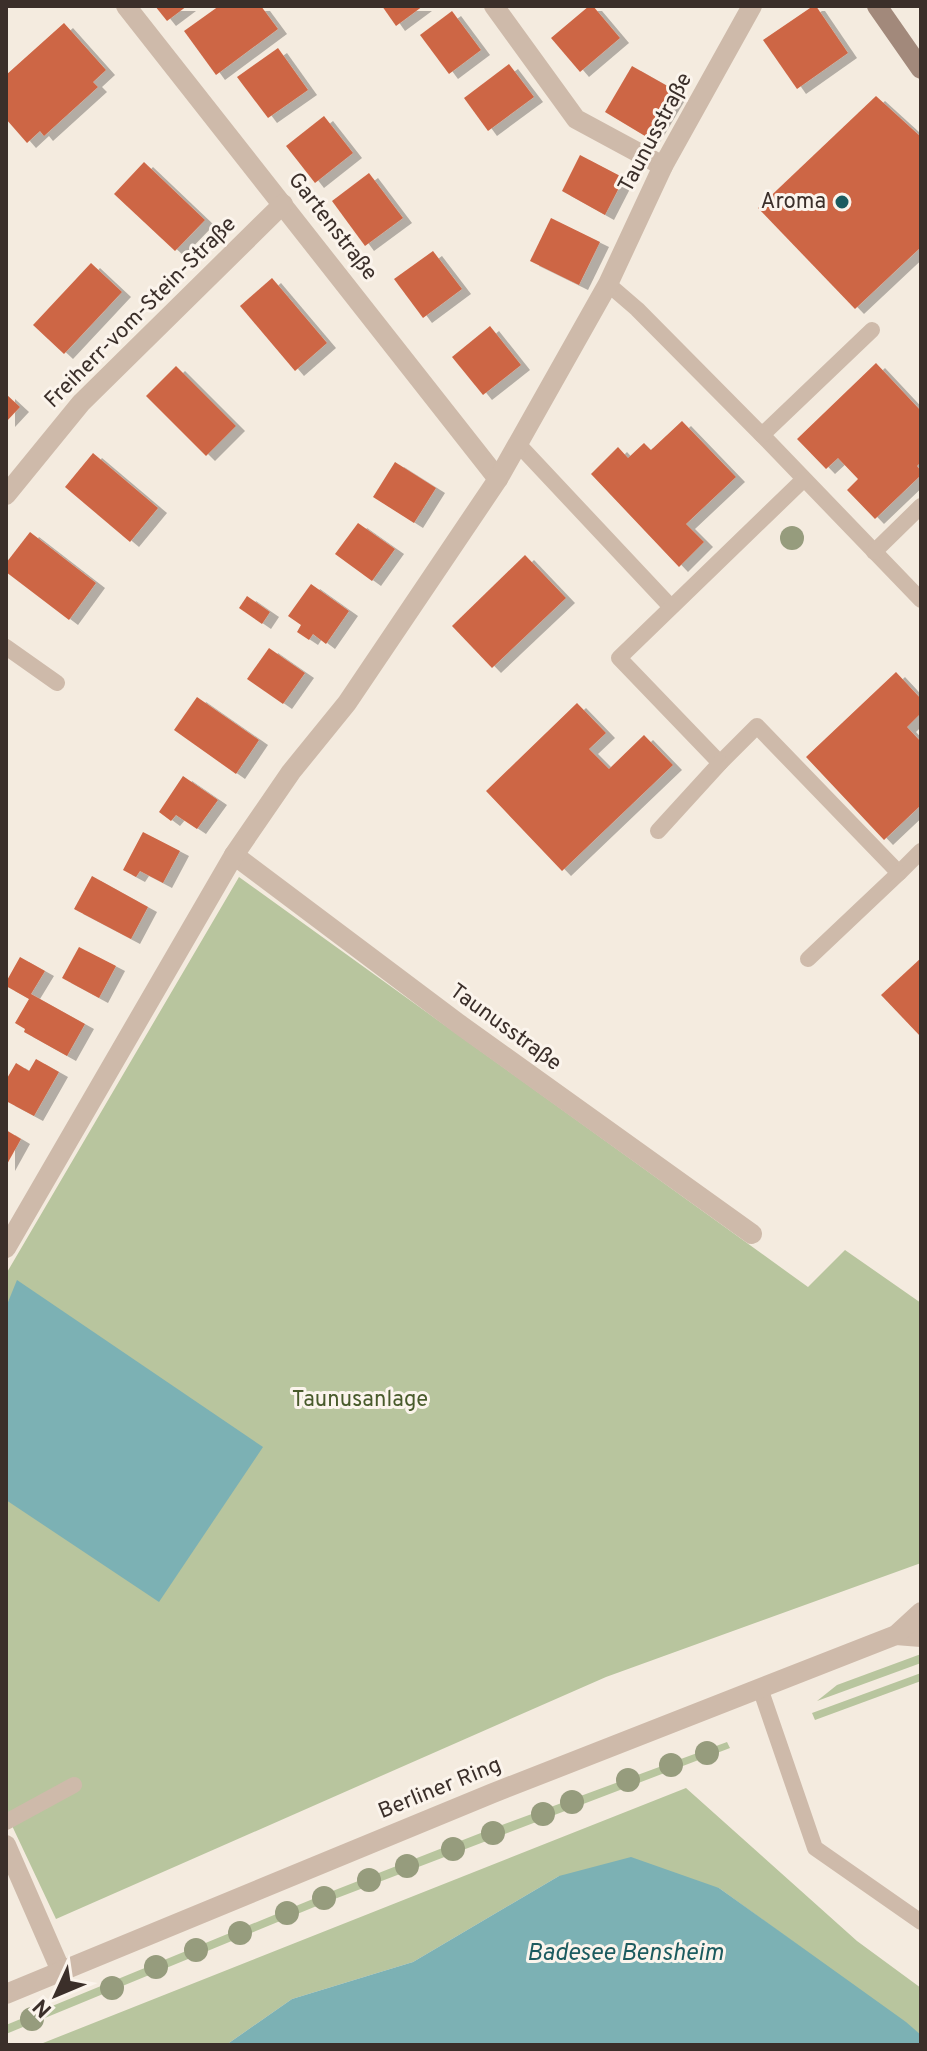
<svg xmlns="http://www.w3.org/2000/svg" width="927" height="2051" viewBox="0 0 927 2051" font-family="Overpass,sans-serif">
<style>
.green{fill:#b8c59e}
.water{fill:#7cb1b4}
.building{fill:#cd6645;filter:url(#shadow)}
.lines{fill:none;stroke-linecap:round;stroke-linejoin:round}
.service{stroke:#cebaaa;stroke-width:16}
.minor{stroke:#cebaaa;stroke-width:20}
.tertiary{stroke:#cebaaa;stroke-width:20}
.secondary{stroke:#a2897b;stroke-width:20}
.tree{fill:#969c7d}
.poi-dot{fill:#1c5b5f;stroke:#fbf4ec;stroke-width:3}
.labels{text-anchor:middle;dominant-baseline:central;stroke-width:6;stroke-linejoin:round;paint-order:stroke}
.street-label{font-size:22px;fill:#3b2f2a;stroke:#fbf4ec}
.poi-label{font-size:22px;fill:#3b2f2a;stroke:#fbf4ec;text-anchor:end}
.park-label{font-size:22px;fill:#495b2c;stroke:#fbf4ec}
.water-label{font-size:24px;font-style:italic;fill:#1c5b5f;stroke:#fbf4ec}
</style>
<defs>
<filter id="shadow"><feDropShadow dx="9" dy="5" stdDeviation="0" flood-color="#0004"/></filter>
</defs>
<rect width="100%" height="100%" fill="#f4ebdf"/>
<g class="green">
<path d="M239 877 808 1287 845 1250 921 1303V1563L606 1677 56 1919 6 1813V1274Z"/>
<path d="M921 1654V1663L817 1701 837 1685Z"/>
<path d="M921 1673V1681L815 1720 812 1713Z"/>
<path d="M727 1742 730 1748 324 1903 6 2034V2025L325 1894 491 1829Z"/>
<path d="M686 1788 857 1941 921 1988V2035L719 1888 559 1876 413 1962 292 1999 226 2045H38Z"/>
</g>
<g class="water">
<path d="M17 1280 263 1447 159 1602 6 1500V1307Z"/>
<path d="M631 1857 719 1888 906 2022 921 2035V2045H226L292 1999 413 1962 559 1876Z"/>
</g>
<g class="building">
<path d="M155 6H187L167 21Z"/>
<path d="M219 6H261L278 29 216 75 184 31Z"/>
<path d="M382 6H423L396 26Z"/>
<path d="M589 6H593L620 38 580 72 551 38Z"/>
<path d="M813 6H816L848 53 797 89 763 40Z"/>
<path d="M452 11 481 50 449 74 420 35Z"/>
<path d="M64 23 106 70 93 82 98 87 44 136 40 131 27 143 6 119V75Z"/>
<path d="M278 48 308 90 268 118 237 77Z"/>
<path d="M509 64 534 97 488 131 464 98Z"/>
<path d="M632 66 678 92 650 139 605 112Z"/>
<path d="M876 96 921 137V247L855 309 758 208Z"/>
<path d="M324 116 353 153 315 183 286 146Z"/>
<path d="M580 155 624 178 605 215 562 191Z"/>
<path d="M144 162 205 220 175 251 114 194Z"/>
<path d="M369 173 403 218 365 246 332 201Z"/>
<path d="M551 218 600 242 579 285 530 261Z"/>
<path d="M433 251 462 289 423 318 394 279Z"/>
<path d="M91 263 122 292 64 354 33 325Z"/>
<path d="M272 278 327 343 295 371 240 306Z"/>
<path d="M490 326 521 365 483 395 452 357Z"/>
<path d="M876 363 921 411V462L917 466 921 471V475L875 519 847 490 858 479 838 458 826 469 797 439Z"/>
<path d="M176 366 236 426 206 456 146 396Z"/>
<path d="M6 394 20 407 6 422Z"/>
<path d="M682 421 736 477 686 524 704 542 679 567 591 474 618 447 628 458 644 443 651 450Z"/>
<path d="M93 453 158 508 130 542 65 487Z"/>
<path d="M395 462 436 488 414 523 373 497Z"/>
<path d="M358 523 395 549 372 581 335 554Z"/>
<path d="M30 532 96 583 69 620 6 572V563Z"/>
<path d="M525 555 566 598 492 668 452 626Z"/>
<path d="M311 584 349 611 326 644 313 634 309 640 297 632 301 625 288 616Z"/>
<path d="M247 596 270 612 262 624 239 608Z"/>
<path d="M269 648 305 673 283 704 247 679Z"/>
<path d="M896 672 921 699V713L907 727 921 742V805L884 840 806 757Z"/>
<path d="M197 697 259 740 236 774 174 730Z"/>
<path d="M577 703 606 733 589 749 609 769 644 735 673 765 562 871 486 791Z"/>
<path d="M183 776 218 800 197 829 176 815 171 821 159 812Z"/>
<path d="M143 832 180 851 163 883 140 871 136 877 123 870Z"/>
<path d="M92 876 148 907 131 939 74 909Z"/>
<path d="M79 947 116 966 99 998 62 978Z"/>
<path d="M20 957 45 971 31 994 85 1024 67 1056 24 1032 25 1029 15 1023 29 999 6 986V982Z"/>
<path d="M921 958V1037L881 995Z"/>
<path d="M36 1059 59 1072 34 1116 6 1101V1080L16 1063 29 1071Z"/>
<path d="M6 1130 21 1139 6 1166Z"/>
</g>
<g class="lines">
<g class="service">
<path d="M608 284 637 309 762 435 921 600"/>
<path d="M762 435 872 330"/>
<path d="M518 444 671 607"/>
<path d="M803 480 619 658 720 763 757 726 899 873 921 851"/>
<path d="M874 552 921 506"/>
<path d="M6 647 57 683"/>
<path d="M658 831 720 763"/>
<path d="M808 959 899 873"/>
<path d="M760 1688 815 1848 921 1922"/>
<path d="M6 1822 74 1785"/>
</g>
<g class="minor">
<path d="M126 6 498 479"/>
<path d="M494 6 576 119 663 166"/>
<path d="M6 495 81 403 283 204"/>
<path d="M234 855 459 1024 752 1234"/>
<path d="M6 1248 234 855 291 772 347 703 498 479 608 284 663 166 752 6"/>
<path d="M6 1845 61 1971"/>
</g>
<g class="tertiary">
<path d="M896 1635 921 1637"/>
<path d="M6 1994 493 1793 896 1635 921 1612"/>
</g>
<path class="secondary" d="M877 6 921 69"/>
</g>
<g class="tree">
<circle cx="792" cy="538" r="12"/>
<circle cx="707" cy="1753" r="12"/>
<circle cx="671" cy="1765" r="12"/>
<circle cx="628" cy="1780" r="12"/>
<circle cx="572" cy="1802" r="12"/>
<circle cx="543" cy="1814" r="12"/>
<circle cx="493" cy="1833" r="12"/>
<circle cx="453" cy="1849" r="12"/>
<circle cx="407" cy="1866" r="12"/>
<circle cx="369" cy="1880" r="12"/>
<circle cx="324" cy="1898" r="12"/>
<circle cx="287" cy="1913" r="12"/>
<circle cx="240" cy="1933" r="12"/>
<circle cx="196" cy="1950" r="12"/>
<circle cx="156" cy="1967" r="12"/>
<circle cx="112" cy="1988" r="12"/>
<circle cx="32" cy="2019" r="12"/>
</g>
<circle class="poi-dot" cx="842" cy="202" r="8"/>
<g class="labels">
<g class="street-label">
<text transform="translate(656 133) rotate(-62)">Taunusstraße</text>
<text transform="translate(332 227) rotate(52)">Gartenstraße</text>
<text transform="translate(141 313) rotate(-45)">Freiherr-vom-Stein-Straße</text>
<text transform="translate(505 1028) rotate(36)">Taunusstraße</text>
<text transform="translate(440 1789) rotate(-22)">Berliner Ring</text>
</g>
<g class="poi-label">
<text x="826" y="202">Aroma</text>
</g>
<g class="park-label">
<text x="360" y="1400">Taunusanlage</text>
</g>
<g class="water-label">
<text x="625" y="1954">Badesee Bensheim</text>
</g>
</g>
<rect width="927" height="2051" fill="none" stroke="#3b2f2a" stroke-width="16"/>
<g transform="translate(56 1995) rotate(226)" stroke="#fbf4ec" stroke-width="6" paint-order="stroke">
<path d="M0-6L14 30L0 20L-14 30Z" fill="#3b2f2a"/>
<text y="-12" font-size="22" font-weight="bold" text-anchor="middle" fill="#3b2f2a">N</text>
</g>
</svg>
